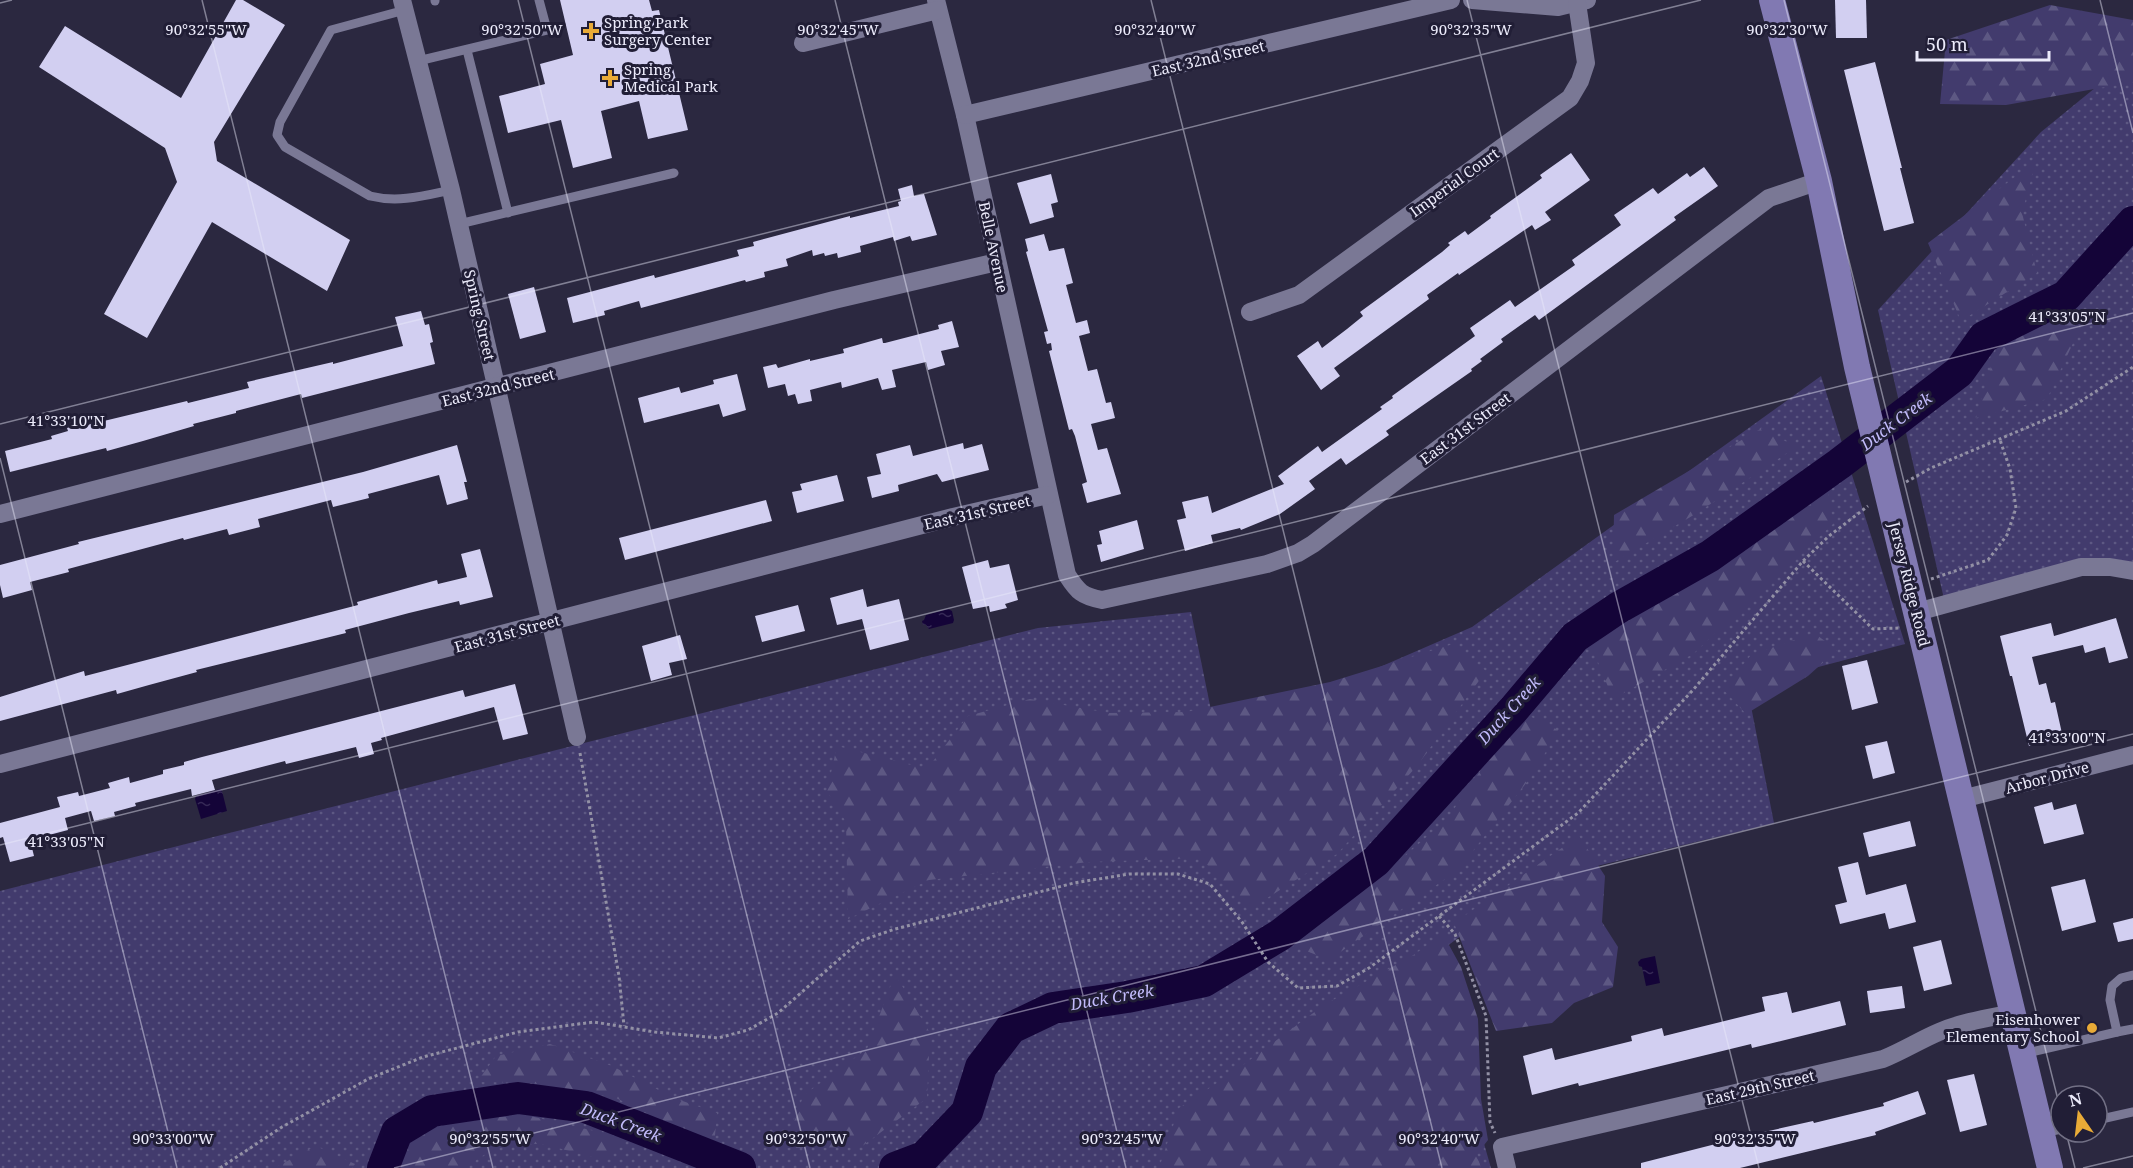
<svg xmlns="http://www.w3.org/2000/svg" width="2133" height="1168" viewBox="0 0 2133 1168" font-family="'Noto Serif',serif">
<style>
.grass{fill:url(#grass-dots)}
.forest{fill:url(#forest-firs)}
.water{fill:url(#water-ripples)}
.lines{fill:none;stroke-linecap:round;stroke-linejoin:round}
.river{stroke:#140438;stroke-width:32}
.building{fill:#d2cff1}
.path{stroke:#9391a5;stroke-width:3;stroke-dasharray:3 3;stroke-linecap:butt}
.lane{stroke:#7a7895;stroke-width:9}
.street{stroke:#7a7895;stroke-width:18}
.secondary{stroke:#8179b2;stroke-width:26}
.ticks{fill:none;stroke:#ecebfb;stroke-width:1.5;stroke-opacity:0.45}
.poi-dot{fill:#e9ab37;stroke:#211e36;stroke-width:2}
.labels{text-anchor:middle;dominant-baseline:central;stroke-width:6;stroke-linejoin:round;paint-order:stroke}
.poi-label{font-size:15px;fill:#ecebfb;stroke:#211e36;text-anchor:start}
.street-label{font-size:15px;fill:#ecebfb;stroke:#211e36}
.water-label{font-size:16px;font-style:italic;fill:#c3bcfc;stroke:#211e36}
.ticks-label{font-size:15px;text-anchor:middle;fill:#ecebfb;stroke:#211e36;stroke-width:6;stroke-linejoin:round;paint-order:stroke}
</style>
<defs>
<pattern id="grass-dots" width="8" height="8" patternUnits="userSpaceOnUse" patternTransform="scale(1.5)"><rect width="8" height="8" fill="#423b6d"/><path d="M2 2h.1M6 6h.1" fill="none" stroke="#5d5883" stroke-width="1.8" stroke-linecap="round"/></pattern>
<pattern id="forest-firs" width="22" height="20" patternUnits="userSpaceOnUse" patternTransform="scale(1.5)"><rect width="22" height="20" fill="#423b6d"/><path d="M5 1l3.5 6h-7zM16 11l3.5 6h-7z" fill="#5d5883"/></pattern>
<pattern id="water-ripples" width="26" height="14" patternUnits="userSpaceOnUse" patternTransform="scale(1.5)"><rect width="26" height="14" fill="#140438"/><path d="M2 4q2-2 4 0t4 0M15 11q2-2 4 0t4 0" fill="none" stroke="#362956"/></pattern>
</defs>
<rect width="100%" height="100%" fill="#2b2840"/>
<g class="grass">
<path d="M2133 57V563L1944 599 1878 310 2041 132Z"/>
<path d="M1821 376 1905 644 1747 686 1774 823 1535 881 1431 958 1491 1168H0V891L1038 628 1191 612 1212 715 1336 686 1472 627Z"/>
</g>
<g class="forest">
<path d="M2050 5 2133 20V82L2006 105 1940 104 1946 40Z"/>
<path d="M2036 161 2022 213 2037 273 1961 321 1928 243Z"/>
<path d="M2069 307 2080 328 2047 399 1976 418 1996 349Z"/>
<path d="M1762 428 1796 447 1697 513 1613 563 1614 515Z"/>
<path d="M1827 484 1833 524 1693 654 1613 699 1591 645 1689 582Z"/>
<path d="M1814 633 1837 650 1808 676 1746 714 1723 689 1751 655Z"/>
<path d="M1453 644 1486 671 1417 766 1337 854 1248 910 1201 858 1089 862 929 880 848 919 846 822 827 791 837 746 927 769 968 716 1030 699 1109 713 1186 712 1330 682Z"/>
<path d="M1521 712 1558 730 1534 773 1458 870 1329 960 1289 944 1373 884 1447 819Z"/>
<path d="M1579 836 1605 876 1602 922 1618 947 1613 987 1574 1003 1552 1023 1496 1031 1454 923Z"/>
<path d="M1443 934 1461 967 1478 1019 1481 1099 1488 1140 1477 1154 1481 1168H1159L1179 1108 1231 1074 1324 1005 1412 956Z"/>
<path d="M895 974 930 1033 927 1098 861 1147 782 1148 804 1095 867 1049Z"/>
<path d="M550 1044 612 1066 674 1098 717 1113 714 1146 616 1098 531 1083 477 1082 496 1056Z"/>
<path d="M530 1116 629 1139 605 1160 542 1144H501L464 1168H400L405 1141 461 1118Z"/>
<path d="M316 1146 355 1164 352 1168H274Z"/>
</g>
<g class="water">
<path d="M948 609 952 611 954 620 953 623 929 629 925 624 923 625 922 621 924 620 926 615Z"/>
<path d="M220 789 222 791 227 811 201 819 195 799 196 796Z"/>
<path d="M1655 956 1660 983 1646 986 1642 967 1639 966 1638 962 1641 959Z"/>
</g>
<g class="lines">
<g class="river">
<path d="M383 1168 397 1132 432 1111 518 1098 586 1107 740 1168"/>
<path d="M895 1168 924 1157 967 1112 981 1067 1011 1028 1053 1008 1127 997 1204 981 1280 935 1376 861 1514 709 1575 637 1618 608 1710 556 1839 464 1959 372 1984 337 2066 296 2133 222"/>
</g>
</g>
<g class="building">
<path d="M236 0H243L285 25 214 142 217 161 350 240 327 291 212 222 147 338 104 314 177 182 165 148 39 67 65 26 181 98Z"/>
<path d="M560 0H649L652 11 659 10 688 130 648 139 639 101 601 111 612 158 573 168 561 120 508 133 499 96 545 84 540 64 573 55Z"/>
<path d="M1835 0H1866L1867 38H1836Z"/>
<path d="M1875 62 1902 168H1900L1914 223 1884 231 1844 70Z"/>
<path d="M1571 153 1590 180 1545 212 1551 220 1535 230 1532 225 1459 275 1458 273 1427 295 1429 299 1334 368 1340 376 1321 390 1297 356 1318 341 1322 348 1347 329 1363 316 1360 312 1442 252 1450 245 1448 243 1465 231 1468 235 1491 218 1490 216 1542 178 1540 175Z"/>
<path d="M1704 167 1718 186 1674 217 1676 220 1539 320 1535 315 1501 339 1503 342 1480 359 1482 361 1471 369 1472 371 1386 431 1389 435 1346 465 1341 458 1309 481 1315 489 1280 514 1241 530 1240 528 1211 535 1213 543 1185 551 1177 520 1186 518 1182 502 1208 496 1212 513 1284 484 1278 476 1318 446 1322 452 1382 409 1380 407 1393 398 1392 396 1475 336 1470 328 1510 300 1515 307 1575 265 1572 260 1621 225 1614 215 1653 188 1658 194 1687 173 1690 177Z"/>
<path d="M1051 174 1058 202 1051 204 1054 217 1030 224 1017 183Z"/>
<path d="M912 185 914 196 924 194 937 235 912 241 910 236 894 241 893 237 860 246 861 252 838 258 837 253 825 256 824 253 813 256 812 250 786 259 788 266 764 272 765 277 746 282 745 280 641 308 639 301 604 311 605 315 573 323 567 298 654 275 655 278 739 256 737 250 754 246 753 242 850 216V218L899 206 898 202 901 201 898 189Z"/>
<path d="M1044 234 1049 251 1064 248 1073 283 1066 285 1076 323 1087 320 1090 333 1079 336 1088 371 1097 369 1106 403 1111 402 1115 418 1091 424 1098 450 1107 448 1121 494 1087 503 1082 484 1087 482 1075 436 1072 429 1069 430 1049 351 1052 350 1051 343 1047 344 1044 332 1048 331 1026 252 1028 251 1025 239Z"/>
<path d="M534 287 546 332 520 339 508 294Z"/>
<path d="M421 311 425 325 429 324 433 342 430 343 435 364 302 398 301 394 236 411V413L193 424 194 426 143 441 107 451 106 448 10 472 5 451 52 439 51 436 68 431 67 428 83 424V426L187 401 188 403 249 388 247 382 333 362V364L403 346 395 317Z"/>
<path d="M952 321 959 347 941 351 945 365 928 370 926 362 892 370 896 387 882 390 878 378 842 388 841 382 810 390 812 401 798 404 795 394 788 396 785 384 768 388 763 367 776 364 778 368 810 359V361L844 353 843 349 875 340 882 338 883 343H885L939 329 938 325Z"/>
<path d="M737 374 746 410 723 417 719 404 644 423 638 398 679 387 681 393 714 384 713 380Z"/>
<path d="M963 443 964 449 982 444 989 470 942 482 937 474 898 485 899 491 872 498 867 477 881 474 876 454 910 445 913 456Z"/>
<path d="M457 445 467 482H464L468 499 447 505 439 475 368 494 369 498 333 507 331 500 258 519 260 527 229 535 227 529 184 540 183 538 68 569 69 572 30 582 32 590 3 598 0 585V565L79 544 78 542 363 472Z"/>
<path d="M837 475 844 501 797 513 792 492 802 490 800 484Z"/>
<path d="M766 500 772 521 625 560 619 538Z"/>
<path d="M1137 520 1144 549 1101 562 1097 545 1102 544 1099 531Z"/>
<path d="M480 549 493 597 460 605 459 601 409 613 345 630 346 633 196 670 197 672 149 685 117 694 116 690 0 721V697L84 671 85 676 358 605 357 602 437 580 438 584 467 577 461 554Z"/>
<path d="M988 560 990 568 1009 564 1018 600 1005 604 1007 608 990 612 989 606 973 609 962 567Z"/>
<path d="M863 589 867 607 899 599 909 640 870 650 862 619 837 625 830 598Z"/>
<path d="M798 605 805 631 762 642 755 616Z"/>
<path d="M2116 618 2128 658 2109 663 2105 647 2085 653 2083 645 2032 657 2039 685 2046 683 2051 703 2055 702 2063 738 2029 746 2012 676H2010L2000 636 2051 623 2054 636Z"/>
<path d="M680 635 687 659 669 663 672 675 651 681 642 646Z"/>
<path d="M1867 660 1878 703 1852 710 1842 666Z"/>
<path d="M515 684 528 734 503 740 494 707 381 738 382 740 371 743 374 754 359 758 356 747 286 764 285 761 212 780 215 790 192 796 191 789 135 803 136 806 114 812 115 816 94 821 91 811 65 818 68 830 30 840 34 856 10 862 3 837 0 838V823L60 807 57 797 78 792 79 796 110 788 108 783 129 777 130 783 163 774V770L184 765V762L202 757 463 690 465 697Z"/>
<path d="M1887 741 1895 773 1873 779 1865 746Z"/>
<path d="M2052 802 2054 810 2076 804 2084 834 2044 844 2034 807Z"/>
<path d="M1910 821 1916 846 1869 857 1863 833Z"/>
<path d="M1858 862 1866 895 1906 884 1916 922 1889 929 1885 913 1840 924 1835 905 1847 902 1838 867Z"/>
<path d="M2085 879 2096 922 2062 931 2051 887Z"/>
<path d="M2133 918V939L2118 942 2113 923Z"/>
<path d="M1941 940 1952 984 1924 991 1913 947Z"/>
<path d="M1902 986 1905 1008 1870 1013 1867 991Z"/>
<path d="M1787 992 1792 1013 1840 1001 1846 1025 1752 1048 1751 1044 1579 1086 1578 1083 1532 1095 1523 1056 1552 1048 1555 1060 1632 1041 1631 1036 1662 1028 1664 1036 1765 1011 1762 997Z"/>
<path d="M1974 1074 1987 1125 1960 1132 1947 1080Z"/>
<path d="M1918 1091 1926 1114 1875 1132 1876 1135 1740 1168H1641V1163L1755 1134 1813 1121 1814 1123 1884 1106 1883 1103Z"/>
</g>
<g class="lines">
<g class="path">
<path d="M1906 482 1931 468 2066 411 2133 367"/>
<path d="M1803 561 1873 629 1899 628"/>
<path d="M1931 579 1988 560 2007 535 2016 508 2010 469 2000 440"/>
<path d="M580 753 619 976 624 1026"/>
<path d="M1439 916 1455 934 1486 1016 1490 1122 1495 1133"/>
<path d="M220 1168 282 1127 368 1079 423 1057 518 1032 594 1022 655 1032 718 1038 748 1030 778 1013 860 941 895 929 1074 883 1129 874H1178L1210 884 1242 922 1268 962 1298 988 1337 986 1369 968 1578 813 1693 690 1803 561 1829 536 1868 506"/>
</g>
<g class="lane">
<path d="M435 0V1"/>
<path d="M405 10 331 30 280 122 277 135 285 147 370 196C398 203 423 196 451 190"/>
<path d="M467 50 508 213"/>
<path d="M418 61 547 30 539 0"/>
<path d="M459 224 674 173"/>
<path d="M2133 975 2121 978 2112 986 2110 1000 2117 1032 2133 1029"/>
<path d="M2023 1054 2117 1032"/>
<path d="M2097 1120 2133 1112"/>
<path d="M2043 1133 2061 1129"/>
</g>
<g class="street">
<path d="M402 0 451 190 577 737"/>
<path d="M936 0 965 115 1067 575C1078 592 1082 596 1102 600L1267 564 1298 553 1313 544 1769 198 1819 181"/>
<path d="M1472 0 1558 7 1587 0"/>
<path d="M803 43 938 10"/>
<path d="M965 115 1451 0"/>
<path d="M1250 312 1299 295 1570 98 1580 81 1586 63 1577 3"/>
<path d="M0 514 834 300 997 262"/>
<path d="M1917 612 2081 567H2110L2133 571"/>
<path d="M0 764 953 517 1048 495"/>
<path d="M1962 799 2133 755"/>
<path d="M1507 1168 1502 1147 1883 1059C1903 1051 1920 1040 1939 1032 1962 1022 1988 1018 2013 1013"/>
</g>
<path class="secondary" d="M1772 0 1819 181 1857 367 2050 1168"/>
</g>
<path class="ticks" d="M202 0 493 1168M518 0 810 1168M835 0 1126 1168M1151 0 1442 1168M1467 0 1759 1168M1784 0 2061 1112M2100 0 2133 133M0 3 12 0M0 424 1701 0M0 458 177 1168M0 845 2133 313M2066 1132 2075 1168M394 1168 2133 734M2083 1168 2133 1156"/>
<g class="poi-dot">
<path d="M588 22h6v6h6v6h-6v6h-6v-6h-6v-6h6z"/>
<path d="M607 69h6v6h6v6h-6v6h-6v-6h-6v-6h6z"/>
<circle cx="2092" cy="1028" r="6"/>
</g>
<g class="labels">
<g class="poi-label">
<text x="604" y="22">Spring Park<tspan x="604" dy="17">Surgery Center</tspan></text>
<text x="624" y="69">Spring<tspan x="624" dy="17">Medical Park</tspan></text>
<text x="2080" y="1019" text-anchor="end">Eisenhower<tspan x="2080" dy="17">Elementary School</tspan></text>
</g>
<g class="street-label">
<text transform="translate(1208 58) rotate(-13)">East 32nd Street</text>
<text transform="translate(1454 182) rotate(-36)">Imperial Court</text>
<text transform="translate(994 247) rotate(78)">Belle Avenue</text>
<text transform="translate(480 315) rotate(77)">Spring Street</text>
<text transform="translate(498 387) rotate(-14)">East 32nd Street</text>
<text transform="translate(1465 428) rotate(-37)">East 31st Street</text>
<text transform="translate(977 512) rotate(-13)">East 31st Street</text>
<text transform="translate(1910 584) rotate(76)">Jersey Ridge Road</text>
<text transform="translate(507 633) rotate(-15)">East 31st Street</text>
<text transform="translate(2047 777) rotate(-15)">Arbor Drive</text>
<text transform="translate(1760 1087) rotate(-13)">East 29th Street</text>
</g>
<g class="water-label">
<text transform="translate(1896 421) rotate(-37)">Duck Creek</text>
<text transform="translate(1509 710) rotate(-48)">Duck Creek</text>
<text transform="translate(1112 997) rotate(-10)">Duck Creek</text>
<text transform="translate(621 1122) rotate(20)">Duck Creek</text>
</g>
</g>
<g class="ticks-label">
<text x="206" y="35">90°32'55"W</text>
<text x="522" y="35">90°32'50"W</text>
<text x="838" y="35">90°32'45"W</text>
<text x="1155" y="35">90°32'40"W</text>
<text x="1471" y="35">90°32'35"W</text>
<text x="1787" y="35">90°32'30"W</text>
<text x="2067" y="322">41°33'05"N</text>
<text x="66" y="426">41°33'10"N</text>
<text x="2067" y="743">41°33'00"N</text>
<text x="66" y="847">41°33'05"N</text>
<text x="173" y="1144">90°33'00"W</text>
<text x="490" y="1144">90°32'55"W</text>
<text x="806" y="1144">90°32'50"W</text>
<text x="1122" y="1144">90°32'45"W</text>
<text x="1439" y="1144">90°32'40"W</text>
<text x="1755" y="1144">90°32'35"W</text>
</g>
<g transform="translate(2079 1114) rotate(346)"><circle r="28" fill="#211e36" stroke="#727085" stroke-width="1.5"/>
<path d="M0-4.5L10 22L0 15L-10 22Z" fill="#e9ab37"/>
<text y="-9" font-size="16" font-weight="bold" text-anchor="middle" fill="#ecebfb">N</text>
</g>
<path d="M1917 51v9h132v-9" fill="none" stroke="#ecebfb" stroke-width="3"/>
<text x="1926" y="51" font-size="18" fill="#ecebfb" stroke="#211e36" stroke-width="4.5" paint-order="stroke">50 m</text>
</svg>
